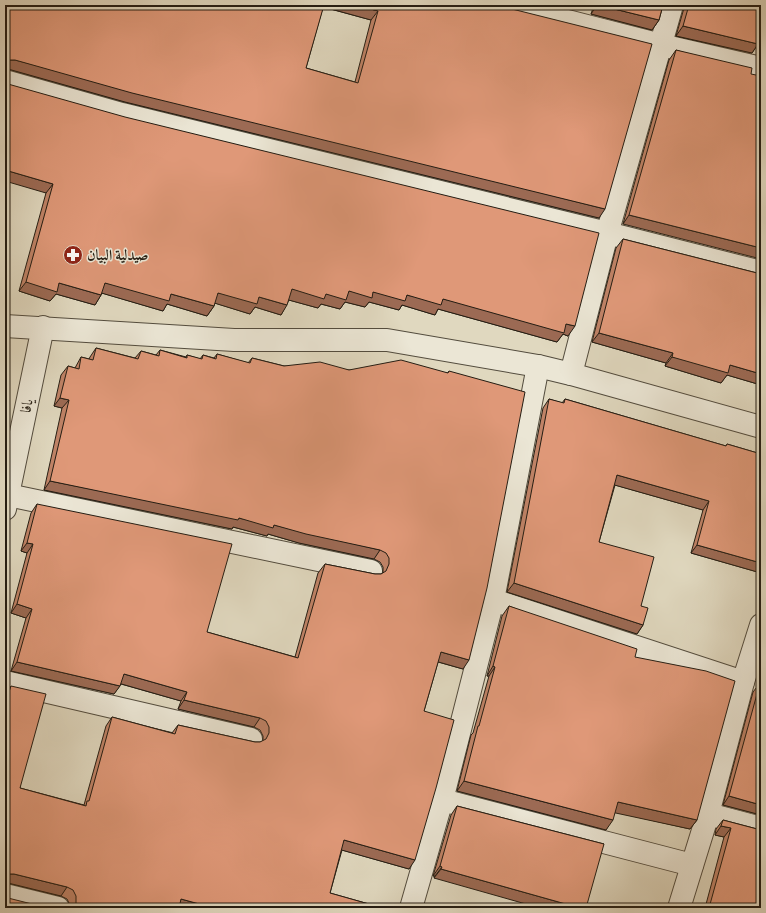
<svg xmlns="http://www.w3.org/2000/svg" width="766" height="913" viewBox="0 0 766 913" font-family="'IM FELL Double Pica',Amiri,serif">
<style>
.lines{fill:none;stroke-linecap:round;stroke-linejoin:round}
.street-casing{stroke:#534c3e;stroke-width:24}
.street{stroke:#ebe6d5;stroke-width:22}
.wall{fill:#c08367;stroke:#241d13;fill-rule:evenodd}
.shaded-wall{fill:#9c6a54;stroke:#241d13}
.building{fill:#df9878;stroke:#241d13}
.labels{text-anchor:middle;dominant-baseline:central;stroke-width:3;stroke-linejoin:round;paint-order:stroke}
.poi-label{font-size:15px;font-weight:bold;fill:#241d13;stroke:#ebe6d5;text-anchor:start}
.street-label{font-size:15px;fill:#241d13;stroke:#ebe6d5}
</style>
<rect width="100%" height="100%" fill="#e0d8bf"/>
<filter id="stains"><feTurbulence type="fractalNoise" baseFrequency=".005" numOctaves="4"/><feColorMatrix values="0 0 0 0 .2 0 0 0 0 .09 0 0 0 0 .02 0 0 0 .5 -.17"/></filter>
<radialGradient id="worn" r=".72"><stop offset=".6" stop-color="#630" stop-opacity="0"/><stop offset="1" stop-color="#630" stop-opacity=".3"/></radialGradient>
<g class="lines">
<g class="street-casing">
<g id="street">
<path d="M505 5 661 45 761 68"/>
<path d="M5 81 122 114 607 233 761 272"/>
<path d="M5 326 234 340H387L538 366 571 374 761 427"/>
<path d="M571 374 607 234 672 5"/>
<path d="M8 495 371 571"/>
<path d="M5 509 43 327"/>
<path d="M493 600 743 682"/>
<path d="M5 682 251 739"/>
<path d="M442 800 692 865"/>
<path d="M708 814 761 828"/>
<path d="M5 895 58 908"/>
<path d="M411 908 442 800 493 600 538 366"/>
<path d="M679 908 708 814 743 682 761 625"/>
</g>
</g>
<use href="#street" class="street"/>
</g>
<g class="wall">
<path d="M5 5H504L599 218 125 102 8 69H5ZM323 7 371 20 355 82 306 68Z"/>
<path d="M594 5H663L659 20 652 30 591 14Z"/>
<path d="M684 5H761L758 44 752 53 676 36 684 8Z"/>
<path d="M676 50 751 74 623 224 669 60Z"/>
<path d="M8 84 568 336 563 334 557 342 438 309 435 315 402 305 399 310 369 302 365 307 345 302 340 309 321 304 318 308 289 300 281 315 255 307 250 314 215 303 214 306 207 316 167 304 163 311 102 293 101 295 95 305 56 294 50 301 19 291 46 193Z"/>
<path d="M623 239 761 274V385L727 375 721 383 665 366 666 363 592 342 616 248Z"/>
<path d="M96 348 135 358 141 351 156 355 160 350 186 357 187 355 200 359 203 355 214 358 217 354 248 363 252 358 284 366 349 370 448 373 449 371 463 669 438 662 424 711 409 869 342 850 330 893 383 908H70V905L67 899 61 896 8 883H5V694L11 686 20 788 84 805 106 726 112 717 172 733 178 725 255 742H260L263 741V736L260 730 254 727 178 709 181 701 121 684 114 694 11 671 26 618 11 613 27 553 21 551 31 513 37 504 207 632 295 657 318 573 325 564 375 574H381L383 573V567L380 562 374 559 299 543 268 534 267 536 233 527 232 529 44 490 62 408 54 406 61 375 68 366 75 368 81 357 89 359 90 357Z"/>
<path d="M549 399 562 403 565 399 726 446 727 444 761 454V573L691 553 703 510 615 485 599 542 641 606 643 625 637 634 507 592 543 408Z"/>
<path d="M509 606 635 657 697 820 690 829 615 812 606 830 457 791 471 735 473 733 489 676H487L502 616Z"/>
<path d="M760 683H761V815L723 805 753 692Z"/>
<path d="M457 806 604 844 434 878 435 876H433L451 815Z"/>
<path d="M723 820 761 830V908H705L724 837 715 835 716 829Z"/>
</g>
<g class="shaded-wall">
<path d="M320 5H356L378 11 371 20 320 6Z"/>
<path d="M597 5H598L659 20 652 30 591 14Z"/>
<path d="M683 26 758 44 752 53 676 36Z"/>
<path d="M8 60H15L605 209 599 218 125 102 8 69H5V61Z"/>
<path d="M5 170 53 184 46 193 5 181Z"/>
<path d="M629 215 761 248V259L623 224Z"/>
<path d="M26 282 59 283 101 295 95 305 56 294 50 301 19 291Z"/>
<path d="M105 283 171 294 214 306 207 316 167 304 163 311 98 292Z"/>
<path d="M292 289 326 294 349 291 373 292 443 299 566 324 575 326 568 336 563 334 557 342 438 309 435 315 402 305 399 310 369 302 365 307 345 302 340 309 321 304 318 308 285 299Z"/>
<path d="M218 293 259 297 287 305 281 315 255 307 250 314 211 302Z"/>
<path d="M599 333 673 353 666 363 592 342Z"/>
<path d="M672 357 730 365 761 374V385L727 375 721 383 665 366Z"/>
<path d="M60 398 69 400 62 408 54 406Z"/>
<path d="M617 475 709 501 703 510 611 484Z"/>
<path d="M50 481 274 525 380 550 374 559 299 543 268 534 267 536 233 527 232 529 44 490Z"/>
<path d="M27 543 33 544 27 553 21 551Z"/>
<path d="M697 545 761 563V573L691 553Z"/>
<path d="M514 583 643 625 637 634 507 592Z"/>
<path d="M17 604 32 609 26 618 11 613Z"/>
<path d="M441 652 469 660 463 669 435 661Z"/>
<path d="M17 662 120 686 114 694 11 671Z"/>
<path d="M493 666 495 667 489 676H487Z"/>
<path d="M124 674 187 692 181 701 118 683Z"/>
<path d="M184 700 260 718 254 727 178 709Z"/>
<path d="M464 781 613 820 606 830 457 791Z"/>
<path d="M729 796 761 805V815L723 805Z"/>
<path d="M618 802 697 820 690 829 611 812Z"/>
<path d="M721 826 731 828 724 837 715 835Z"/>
<path d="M344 840 415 860 409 869 338 849Z"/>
<path d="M440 866 442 867 435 876H433Z"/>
<path d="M441 869 580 908H540L434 878Z"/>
<path d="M8 874H14L67 887 61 896 8 883H5V876Z"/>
<path d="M181 899 214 908H177Z"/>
</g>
<g class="building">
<path d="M5 5H324L306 68 358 83 378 11 356 5H504L508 8 652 44 605 209 132 93 15 60H8L5 61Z"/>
<path d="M598 5H663L659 20Z"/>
<path d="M689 5H761V31L758 44 683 26Z"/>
<path d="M676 50 752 68 751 74 761 76V248L629 215Z"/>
<path d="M5 82 8 84 125 117 599 233 575 326 566 324 564 333 443 299 441 305 407 295 405 301 373 292 372 298 349 291 346 300 326 294 324 299 292 289 287 305 259 297 257 304 218 293 214 306 171 294 169 301 105 283 101 295 59 283 57 292 26 282 53 184 5 170Z"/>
<path d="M623 239 761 274V374L730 365 728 373 672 357 673 353 599 333Z"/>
<path d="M96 348 138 359 141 351 159 356 160 350 187 358V355L202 359 203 355 216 359 217 354 250 363 252 358 284 366 320 362 349 370 401 360 448 373 449 371 525 392 487 588 469 660 441 652 424 711 454 720 436 788 415 860 344 840 330 893 383 908H214L181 899 179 908H73L76 903V896L73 890 67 887 14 874H8L5 876V694L8 695 11 686 46 694 20 788 86 806 87 801H89L112 717 175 734 178 725 255 742H260L266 739 269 733V727L266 721 260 718 184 700 187 692 124 674 120 686 17 662 32 609 17 604 33 544 27 543 37 504 232 544 207 632 298 658 325 564 375 574H381L386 571 389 564V558L386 553 380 550 306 534 274 525 273 528 239 518 238 520 50 481 69 400 60 398 68 366 79 369 81 357 93 360Z"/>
<path d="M549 399 564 403 565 399 726 446 727 444 761 454V563L697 545 709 501 617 475 599 542 654 557 641 606 648 608 643 625 514 583Z"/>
<path d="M509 606 637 649 635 657 706 671 735 681 697 820 618 802 613 820 464 781 478 726H479L495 667 493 666Z"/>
<path d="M760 683H761V805L729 796Z"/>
<path d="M457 806 604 844 586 908H580L441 869 442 867 440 866Z"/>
<path d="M723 820 761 830V908H709L731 828 721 826Z"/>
<path d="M5 897 8 898 48 908H5Z"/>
</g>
<defs>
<g id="pharmacy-disc" transform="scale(1)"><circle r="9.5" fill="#8f2418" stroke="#ebe6d5"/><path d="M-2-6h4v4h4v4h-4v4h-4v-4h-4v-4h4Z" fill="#fff"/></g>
</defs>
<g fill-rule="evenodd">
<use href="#pharmacy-disc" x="73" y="255"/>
</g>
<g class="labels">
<g class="poi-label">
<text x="87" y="255">صيدلية البيان</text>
</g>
<g class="street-label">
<text transform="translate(27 406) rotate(-78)">يافا</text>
</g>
</g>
<rect width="766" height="913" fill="none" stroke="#e0d8bf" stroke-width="20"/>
<rect x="6" y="6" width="754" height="901" fill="none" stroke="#241d13" stroke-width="2"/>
<rect x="10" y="10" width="746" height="893" fill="none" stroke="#241d13"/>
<rect width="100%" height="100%" filter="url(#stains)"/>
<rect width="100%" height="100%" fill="url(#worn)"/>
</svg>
